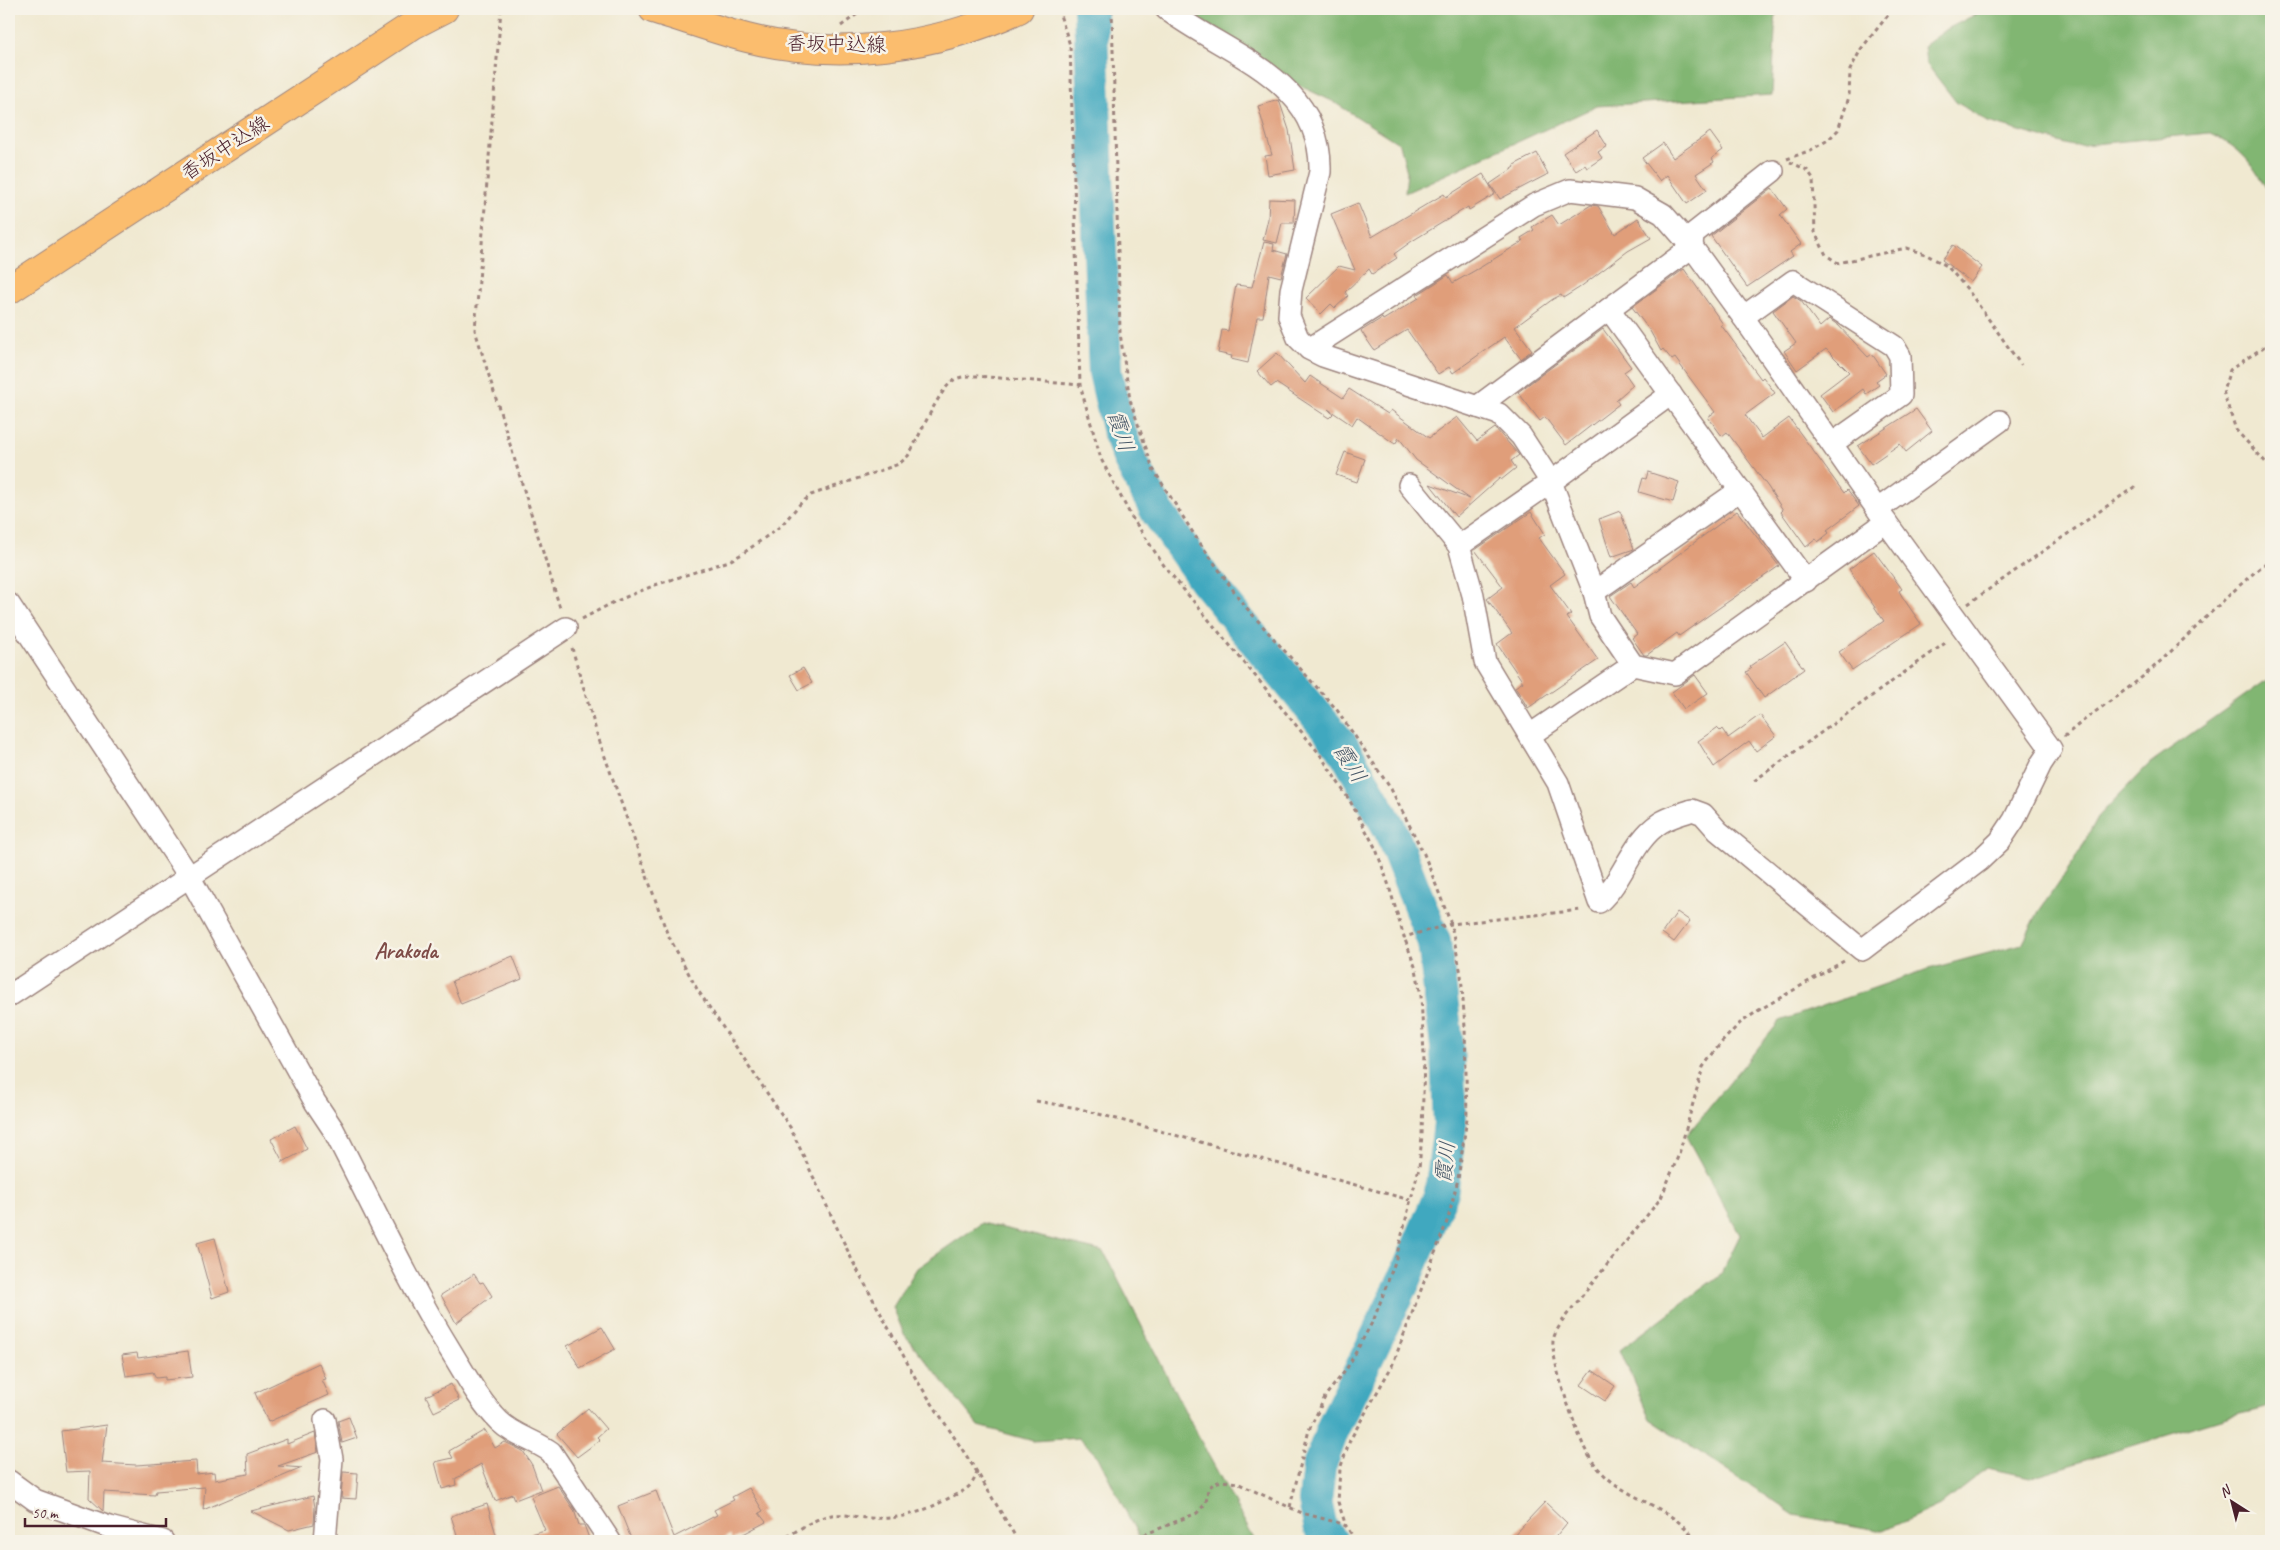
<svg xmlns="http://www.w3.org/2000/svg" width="2280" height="1550" viewBox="0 0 2280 1550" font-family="Caveat,'Klee One',sans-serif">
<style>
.forest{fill:#81b672;stroke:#666a4e}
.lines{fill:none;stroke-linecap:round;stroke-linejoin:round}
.river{stroke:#3fa8bf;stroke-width:34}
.building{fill:#e09e7a}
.minor-casing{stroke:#9d847e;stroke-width:24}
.major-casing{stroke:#9d847e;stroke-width:30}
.path{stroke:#9d847e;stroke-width:3;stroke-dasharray:4 4;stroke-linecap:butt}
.minor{stroke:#fff;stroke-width:21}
.major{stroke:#fbbd6e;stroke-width:28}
.labels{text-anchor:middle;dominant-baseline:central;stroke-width:5;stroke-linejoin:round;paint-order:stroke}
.street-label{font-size:20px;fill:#4a1f2b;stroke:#f7f3e8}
.water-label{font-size:21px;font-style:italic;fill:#465666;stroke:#f7f3e8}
.quarter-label{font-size:22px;font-weight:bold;fill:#7e4b47;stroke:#f7f3e8}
</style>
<rect width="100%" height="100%" fill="#f7f3e8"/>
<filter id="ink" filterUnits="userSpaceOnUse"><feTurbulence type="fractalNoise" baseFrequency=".02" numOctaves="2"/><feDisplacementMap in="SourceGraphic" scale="10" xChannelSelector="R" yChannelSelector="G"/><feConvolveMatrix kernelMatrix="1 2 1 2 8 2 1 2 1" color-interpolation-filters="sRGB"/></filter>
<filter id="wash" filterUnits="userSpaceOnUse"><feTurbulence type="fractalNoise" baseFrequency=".0096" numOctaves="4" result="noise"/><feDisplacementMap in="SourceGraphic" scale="20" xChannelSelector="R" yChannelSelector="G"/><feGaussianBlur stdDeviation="1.12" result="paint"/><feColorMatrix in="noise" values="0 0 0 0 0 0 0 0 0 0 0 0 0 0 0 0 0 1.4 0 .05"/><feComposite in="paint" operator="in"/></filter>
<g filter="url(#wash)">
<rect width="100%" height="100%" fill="#f0e9d1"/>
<g class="forest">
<path d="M1195 9H1776L1772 95 1597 106 1405 193 1407 172 1400 144 1332 101 1228 52 1194 23Z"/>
<path d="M1986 9H2271V196C2252 164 2244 149 2209 133L2073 146 1988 122 1956 102 1926 63 1924 46 1947 29Z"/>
<path d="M2271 677V1406L2240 1413 2030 1477 1988 1468 1942 1504 1883 1531 1794 1515 1650 1419 1620 1350 1721 1274 1740 1235 1686 1136 1780 1021 1925 970 2022 944 2039 911 2076 858 2098 817 2150 763Z"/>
<path d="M982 1223 1104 1252 1191 1423 1255 1541H1141L1098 1457 1080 1438 1033 1441 979 1426 904 1334 893 1307 917 1268Z"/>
</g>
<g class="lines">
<path class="river" d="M1090 9 1105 372 1118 428 1130 460 1158 513 1205 580 1342 746 1390 829 1434 942 1447 1046 1450 1125 1441 1194 1404 1281 1335 1423 1319 1467 1315 1501 1321 1529 1331 1541"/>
</g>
<g id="blocks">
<g class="building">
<path d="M1279 100 1289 130 1295 170 1268 175 1265 156 1272 155 1258 106Z"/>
<path d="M1597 130 1607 146 1598 152 1602 158 1587 168 1585 165 1576 171 1563 153Z"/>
<path d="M1710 132 1723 150 1712 158 1714 162 1696 174 1707 190 1687 204 1667 175 1660 181 1642 158 1663 143 1673 158Z"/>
<path d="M1537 153 1548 174 1500 199 1490 184 1515 167 1514 165Z"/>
<path d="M1483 174 1495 194 1469 210 1468 207 1412 241 1394 254 1397 258 1372 274 1369 269 1345 292 1348 296 1335 308 1331 304 1321 314 1306 298 1339 266 1355 270 1331 214 1358 203 1372 237 1444 194 1446 197Z"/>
<path d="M1772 188 1787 209 1780 215 1801 244 1790 252 1793 256 1747 287 1711 236Z"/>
<path d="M1269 199 1295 200 1294 223H1282L1277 243 1263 240 1268 219Z"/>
<path d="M1591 205 1598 206 1615 234 1638 218 1651 238 1628 251 1579 288 1563 298 1561 295 1553 299 1515 327 1532 350 1521 359 1504 337 1453 373 1449 367 1438 374 1407 330 1374 350 1361 331 1382 318 1383 320 1419 298 1417 295 1448 275 1453 283 1481 267 1523 241 1521 238 1534 230 1532 227 1552 215 1559 225Z"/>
<path d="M1264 242 1274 244 1273 250 1287 254 1281 277 1269 274 1263 317H1257L1248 363 1231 359 1232 356 1218 353 1222 330 1228 331 1236 285 1252 287Z"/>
<path d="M1953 245 1982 267 1971 282 1942 260Z"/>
<path d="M1684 269 1723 324 1721 325 1761 379 1763 377 1775 393 1745 415 1762 438 1789 418 1844 493 1847 490 1859 506 1827 530 1829 533 1818 542 1816 539 1806 547 1781 512 1783 510 1768 487 1727 432 1722 436 1708 417 1715 412 1675 358 1672 360 1663 349 1661 351 1650 331 1632 307Z"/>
<path d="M1793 296 1801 301 1820 327 1829 319 1838 325 1868 357 1872 354 1886 374 1876 381 1879 385 1866 394 1863 389 1833 412 1820 394 1849 372 1826 349 1797 370 1784 351 1796 343 1773 311Z"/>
<path d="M1603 329 1631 367 1624 372 1633 385 1616 400 1619 404 1566 445 1545 417 1540 421 1518 392Z"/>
<path d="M1277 353 1305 383 1310 376 1343 398 1349 389 1388 414 1391 410 1429 438 1457 417 1477 441 1495 428 1519 455 1511 461 1516 468 1501 480 1500 478 1456 517 1430 484 1470 499 1416 460 1399 438 1395 444 1357 417 1352 425 1328 409 1333 414 1329 418 1276 383 1271 387 1257 371Z"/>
<path d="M1916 409 1932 431 1906 452 1900 444 1871 464 1858 446Z"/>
<path d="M1345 452 1365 459 1357 482 1336 475Z"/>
<path d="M1648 472 1679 482 1673 502 1639 492 1643 478 1646 479Z"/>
<path d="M1620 511 1634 549 1611 557 1599 519Z"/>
<path d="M1737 511 1779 566 1679 636 1677 633 1647 655H1644L1632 638 1637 634 1610 596 1631 582 1634 587Z"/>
<path d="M1531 512 1545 534 1539 538 1565 574 1550 585 1571 614 1567 617 1598 660 1528 708 1515 687 1523 682 1497 644 1512 633 1487 599 1503 587 1475 550Z"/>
<path d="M1874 551 1902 589 1899 591 1903 598 1921 624 1852 670 1839 652 1884 621 1849 569Z"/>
<path d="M1785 642 1804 669 1764 698 1746 672 1752 668 1750 666Z"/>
<path d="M803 668 812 683 799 690 790 675Z"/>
<path d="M1695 675 1708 693 1684 709 1672 692Z"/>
<path d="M1760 715 1776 736 1756 751 1749 741 1714 767 1698 741 1717 728 1720 731 1722 729 1728 738Z"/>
<path d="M1677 912 1690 921 1674 942 1662 933Z"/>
<path d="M513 956 522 979 461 1004 452 981Z"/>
<path d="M295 1126 307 1149 283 1162 271 1139Z"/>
<path d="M215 1238 229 1292 212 1298 197 1243Z"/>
<path d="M474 1274 480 1283 483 1282 492 1296 456 1323 441 1295Z"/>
<path d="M602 1327 615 1349 580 1368 567 1346Z"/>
<path d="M188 1351 192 1377 165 1380V1377L156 1378 153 1372 126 1376 122 1355 137 1353 138 1358Z"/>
<path d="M319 1363 326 1379 322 1380 329 1395 268 1422 255 1393Z"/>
<path d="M1592 1370 1615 1386 1605 1401 1581 1385Z"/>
<path d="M451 1384 459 1400 434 1412 426 1396Z"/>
<path d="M588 1408 606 1429 597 1437 600 1440 577 1457 557 1434Z"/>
<path d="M349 1417 357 1438 342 1443 338 1421Z"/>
<path d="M107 1425 102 1463 136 1465 196 1461 197 1474 214 1472 215 1480 248 1474 247 1454 287 1439V1444L315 1433 318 1452 278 1466 302 1468 203 1510 205 1487 156 1491 155 1495 104 1492 103 1511 89 1498 90 1471 66 1472 61 1431Z"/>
<path d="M485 1430 495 1448 505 1442 523 1451 532 1465 541 1490 515 1500 513 1494 495 1501 481 1464 455 1479 456 1485 442 1489 435 1462 453 1458 449 1451Z"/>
<path d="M343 1472 358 1473 356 1499 341 1498Z"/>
<path d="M558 1486 574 1510 579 1525H584L590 1541H519V1537L545 1530 531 1497Z"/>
<path d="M749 1488 763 1511 759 1513 766 1522 732 1540 730 1535 717 1541H632L618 1506 656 1491 674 1537 717 1515 714 1510 734 1500 732 1497Z"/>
<path d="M313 1496 315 1507 314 1524 289 1530 251 1511Z"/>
<path d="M1545 1502 1567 1523 1552 1541H1508Z"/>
<path d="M487 1504 498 1541H459L451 1516Z"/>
</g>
</g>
</g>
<g filter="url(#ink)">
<use href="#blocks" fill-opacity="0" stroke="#9d847e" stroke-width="1"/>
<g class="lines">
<g class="minor-casing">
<g id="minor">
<path d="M1166 9C1226 55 1323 79 1320 172L1291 290 1289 316 1298 338 1309 349 1323 356 1499 414 1521 436 1551 482 1459 546 1473 595 1485 662 1558 783 1599 902C1624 880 1631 842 1660 823 1669 817 1682 814 1692 810L1703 814 1718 831 1862 950 1979 861 2000 841 2014 820 2041 764 2051 749 1886 522 1743 317 1692 247 1663 214 1635 198 1570 190 1534 205 1309 349"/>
<path d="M1609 309 1806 581"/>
<path d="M1743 317 1793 281 1894 346 1900 356 1901 395 1833 443"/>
<path d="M1671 394 1551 482 1594 592 1600 616 1633 665 1675 674 1886 522"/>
<path d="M1477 407 1692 247 1693 234 1773 171"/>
<path d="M1409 485 1459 546"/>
<path d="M1878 509 2000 421"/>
<path d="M1594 592 1740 490"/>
<path d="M9 604 189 876 315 1102 333 1129C372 1204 407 1281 452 1353 466 1376 480 1402 499 1421 514 1436 535 1440 551 1452L610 1541"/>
<path d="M1530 735 1633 665"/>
<path d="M9 996 566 628"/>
<path d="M9 1481 35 1500 109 1527 163 1541"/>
<path d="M325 1541 332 1459 325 1420"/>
</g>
</g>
<g class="major-casing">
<g id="major">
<path d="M653 9C684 18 716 30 747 38 837 61 936 48 1019 9"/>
<path d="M9 290 413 25 444 9"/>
</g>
</g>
<g class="path">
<path d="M501 9 475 330 561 611"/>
<path d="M1058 9 1070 45 1080 385 1101 459 1131 516 1165 567 1319 753 1350 801 1376 849 1388 883 1404 937 1451 924 1581 910"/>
<path d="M1112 9 1120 333 1130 400 1153 469 1195 536 1243 604 1337 710 1391 789 1424 854 1451 924 1461 974 1465 1027 1467 1118 1458 1179 1448 1219 1392 1366 1350 1440 1340 1469 1338 1502 1346 1526"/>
<path d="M841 26 864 9"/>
<path d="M1787 159 1811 150 1828 140 1838 130 1849 97 1850 70 1861 49 1893 9"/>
<path d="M1790 162 1807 170 1813 178 1815 232 1826 255 1838 263 1906 248 1925 254 1947 266 1968 290 2021 365"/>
<path d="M2271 342 2230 370 2223 391 2236 430 2271 468"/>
<path d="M1968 604 2137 485"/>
<path d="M582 619 614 602 655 585 729 561 742 554 781 526 800 504 811 495 899 464 908 456C919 438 938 390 954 380 961 376 969 376 977 376L1080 385"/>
<path d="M572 648 597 734 667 933 697 989 790 1127 853 1262 916 1379 977 1472 1018 1541"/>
<path d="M2064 737C2090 713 2120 696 2147 673 2190 636 2227 593 2271 559"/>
<path d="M1754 781 1948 641"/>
<path d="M1036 1101 1077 1108 1410 1200"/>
<path d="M1290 1507 1309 1430 1326 1395 1346 1370 1374 1319 1395 1262 1419 1168 1422 1135 1424 1055 1421 996 1416 969 1404 937"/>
<path d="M780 1541C794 1533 811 1520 828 1516 841 1512 856 1518 870 1518 902 1520 923 1512 951 1497 964 1491 973 1487 977 1472"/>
<path d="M1129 1541 1197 1513 1206 1503 1208 1488 1215 1483 1222 1481 1237 1483 1302 1513 1339 1523 1346 1526 1356 1541"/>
<path d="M1696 1541C1675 1509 1638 1503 1610 1480 1599 1471 1590 1459 1584 1447 1575 1426 1551 1362 1553 1341 1554 1333 1561 1324 1565 1317L1661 1198 1679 1154 1703 1067 1720 1044 1739 1024 1759 1010 1844 961"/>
</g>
<use href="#minor" class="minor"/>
<use href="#major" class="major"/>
</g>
</g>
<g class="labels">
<g class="street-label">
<text transform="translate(836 44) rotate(1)">香坂中込線</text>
<text transform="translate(225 148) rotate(-33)">香坂中込線</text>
</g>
<g class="water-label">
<text transform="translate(1121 431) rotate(72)">霞川</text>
<text transform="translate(1350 763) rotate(58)">霞川</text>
<text transform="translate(1445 1162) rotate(-83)">霞川</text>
</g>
<g class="quarter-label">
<text x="406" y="951">Arakoda</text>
</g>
</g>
<rect width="2280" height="1550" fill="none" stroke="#f7f3e8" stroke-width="30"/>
<g transform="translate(2232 1502) rotate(324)" stroke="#f7f3e8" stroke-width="4" paint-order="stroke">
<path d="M0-4L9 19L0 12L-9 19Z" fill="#4a1f2b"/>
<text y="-8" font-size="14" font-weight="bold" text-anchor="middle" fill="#4a1f2b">N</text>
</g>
<path d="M25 1518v8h141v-8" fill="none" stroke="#4a1f2b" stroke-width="2.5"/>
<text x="32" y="1518" font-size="15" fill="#4a1f2b" stroke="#f7f3e8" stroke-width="4" paint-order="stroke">50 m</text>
</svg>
